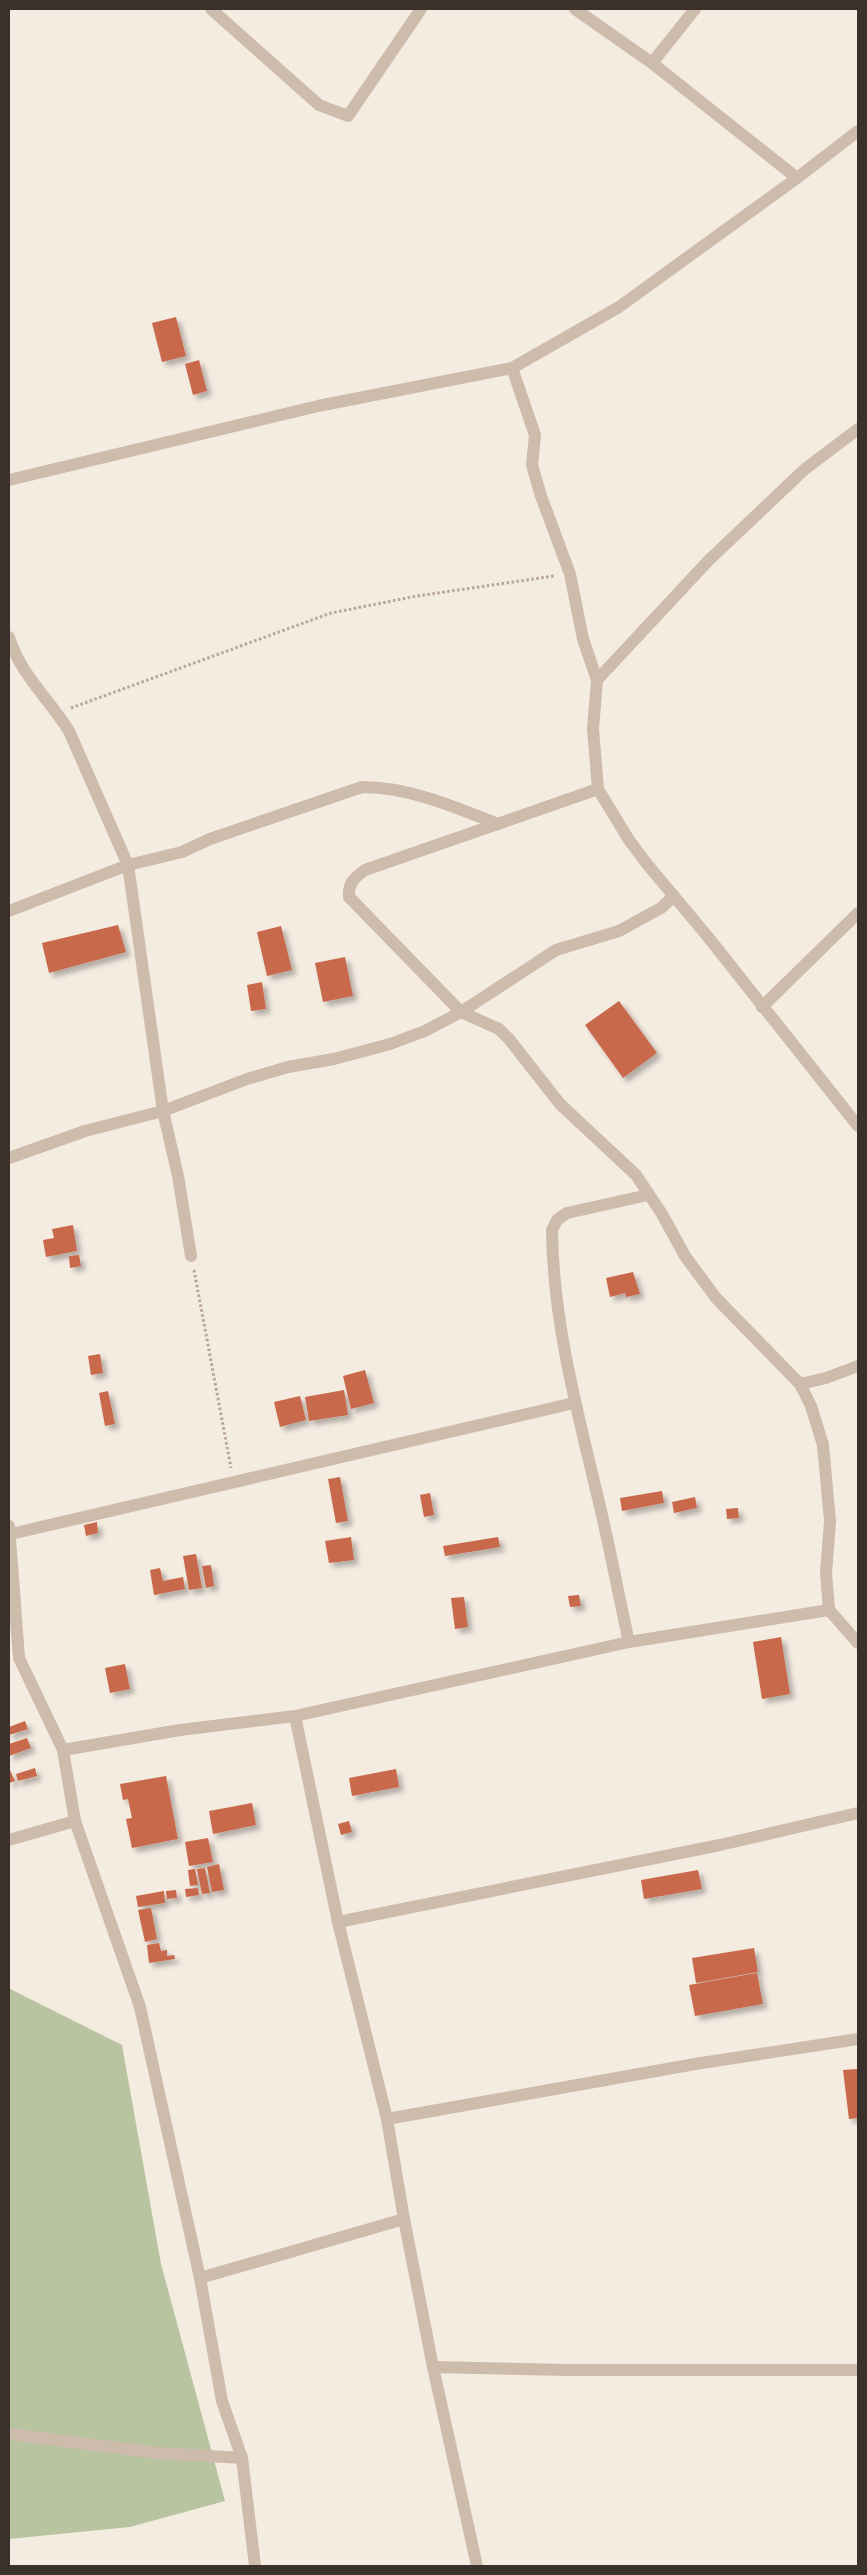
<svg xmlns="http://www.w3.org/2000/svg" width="867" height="2575" viewBox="0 0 867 2575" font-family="'Archivo Narrow',sans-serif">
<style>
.green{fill:#b8c4a0}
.building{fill:#c8694b;filter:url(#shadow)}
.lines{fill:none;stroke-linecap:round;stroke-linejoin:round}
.path{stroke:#b9a596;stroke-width:3;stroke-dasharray:2.5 2.5;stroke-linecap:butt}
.minor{stroke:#cdbbac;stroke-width:12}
</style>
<defs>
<filter id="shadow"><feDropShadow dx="4.5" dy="4.5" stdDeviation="2.5" flood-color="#0004"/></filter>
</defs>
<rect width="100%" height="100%" fill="#f4ebe1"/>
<path class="green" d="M10 1989 122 2045 161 2264 225 2501 130 2527 9 2539Z"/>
<g class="building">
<path d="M176 317 186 356 162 362 152 323Z"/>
<path d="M199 360 207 391 193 395 185 364Z"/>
<path d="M118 925 126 952 49 973 42 943Z"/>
<path d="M281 926 292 970 267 976 257 932Z"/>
<path d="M345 957 353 996 323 1002 315 963Z"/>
<path d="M262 982 266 1009 251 1011 247 985Z"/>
<path d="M619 1001 657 1053 623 1078 585 1025Z"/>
<path d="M73 1225 77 1251 46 1257 43 1240 54 1238 52 1229Z"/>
<path d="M79 1255 81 1266 70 1268 69 1256Z"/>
<path d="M633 1272 640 1294 626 1297 625 1293 610 1297 606 1278Z"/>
<path d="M100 1354 103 1373 91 1375 88 1356Z"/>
<path d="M365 1370 374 1403 351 1409 343 1376Z"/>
<path d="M344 1390 348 1415 309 1421 305 1397Z"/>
<path d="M108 1391 115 1424 105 1426 99 1393Z"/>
<path d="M300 1396 306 1420 280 1427 274 1402Z"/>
<path d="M340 1477 348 1521 336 1523 328 1479Z"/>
<path d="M662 1491 664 1503 622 1511 620 1498Z"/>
<path d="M430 1493 434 1515 424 1517 420 1495Z"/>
<path d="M695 1497 697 1508 674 1513 672 1502Z"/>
<path d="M738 1508 739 1518 727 1519 726 1509Z"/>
<path d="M97 1522 98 1533 86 1536 84 1525Z"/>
<path d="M351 1537 354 1560 329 1563 325 1541Z"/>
<path d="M498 1537 500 1547 445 1556 443 1546Z"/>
<path d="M196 1554 202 1588 189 1590 183 1556Z"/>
<path d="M211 1565 214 1586 206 1588 202 1566Z"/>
<path d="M160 1568 163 1581 183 1577 185 1589 154 1595 150 1570Z"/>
<path d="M579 1595 581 1606 570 1607 568 1596Z"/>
<path d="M464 1597 468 1627 455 1629 451 1598Z"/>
<path d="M781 1637 790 1694 762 1699 753 1642Z"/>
<path d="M125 1664 130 1689 110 1693 105 1668Z"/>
<path d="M25 1721 28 1729 9 1735V1727Z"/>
<path d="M27 1738 31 1748 9 1756V1744Z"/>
<path d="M9 1768 15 1781 9 1783Z"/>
<path d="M35 1768 37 1776 18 1781 16 1774Z"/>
<path d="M396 1769 399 1787 352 1796 349 1778Z"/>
<path d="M166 1776 178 1839 132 1848 126 1819 132 1818 128 1799 123 1800 120 1784Z"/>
<path d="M252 1803 256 1825 213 1834 209 1811Z"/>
<path d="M349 1821 352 1832 341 1835 338 1824Z"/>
<path d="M208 1838 213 1862 189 1866 185 1842Z"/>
<path d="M219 1864 224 1890 212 1892 207 1867Z"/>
<path d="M205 1868 210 1893 202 1894 197 1869Z"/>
<path d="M195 1869 198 1885 190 1886 188 1870Z"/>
<path d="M698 1870 702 1889 644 1899 641 1880Z"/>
<path d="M198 1888 199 1895 186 1897 185 1889Z"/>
<path d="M176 1890 177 1898 167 1899 166 1891Z"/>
<path d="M164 1891 165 1903 138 1907 136 1896Z"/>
<path d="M151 1908 157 1939 145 1942 138 1910Z"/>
<path d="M159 1943 161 1951 167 1950V1956L174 1955 175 1959 149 1963 147 1945Z"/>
<path d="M754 1948 758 1972 696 1983 692 1958Z"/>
<path d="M757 1973 763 2004 695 2016 689 1985Z"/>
<path d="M858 2069V2118L849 2119 843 2070Z"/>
</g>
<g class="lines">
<g class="path">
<path d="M71 708 331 613 417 596 554 576"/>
<path d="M194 1270 231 1468"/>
</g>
<g class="minor">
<path d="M211 9 319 105 348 116 421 9"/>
<path d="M575 9 652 63 797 178"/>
<path d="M652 63 695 9"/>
<path d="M512 368 535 435 532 465 541 496 570 574 583 639 597 680 593 729 598 789 629 840 647 864 708 937 858 1126"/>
<path d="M9 480 318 406 512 368 619 307 797 178 858 131"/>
<path d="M9 637C20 674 49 699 69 731L128 865 163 1111 178 1176 191 1256"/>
<path d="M597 680 709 560 805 469 858 429"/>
<path d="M598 789 365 870C354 878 348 883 349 897L461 1012 499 1029 509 1039 560 1104 636 1175 662 1214 685 1256 716 1298 800 1384 811 1406 823 1445 830 1521 826 1573 829 1610 858 1643"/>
<path d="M9 911 128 865 182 852 210 839 362 787C409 787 455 807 498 824"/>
<path d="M762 1007 858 913"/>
<path d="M9 1158 85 1131 163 1111 247 1079 288 1067 334 1059 390 1044 425 1031 461 1012 556 950 619 931 661 908 674 896"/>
<path d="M800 1384 826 1378 858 1366"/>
<path d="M9 1526 19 1658 63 1750 75 1821 140 2007 200 2278 222 2401 242 2458 255 2566"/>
<path d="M11 1534 574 1403"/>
<path d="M629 1642C618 1593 609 1543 597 1494 576 1406 553 1320 552 1230L557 1220 567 1213 648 1195"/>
<path d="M295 1716 338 1922 387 2119 404 2219 433 2367 477 2566"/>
<path d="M63 1750 180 1730 295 1716 629 1642 829 1610"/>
<path d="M9 1840 75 1821"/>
<path d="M338 1922 720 1845 858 1813"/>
<path d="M387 2119 695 2064 858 2039"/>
<path d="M200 2278 404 2219"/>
<path d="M433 2367 569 2370H858"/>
<path d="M9 2434 157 2453 242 2458"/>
</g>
</g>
<rect width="867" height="2575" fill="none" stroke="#3b302b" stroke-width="20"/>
</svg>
